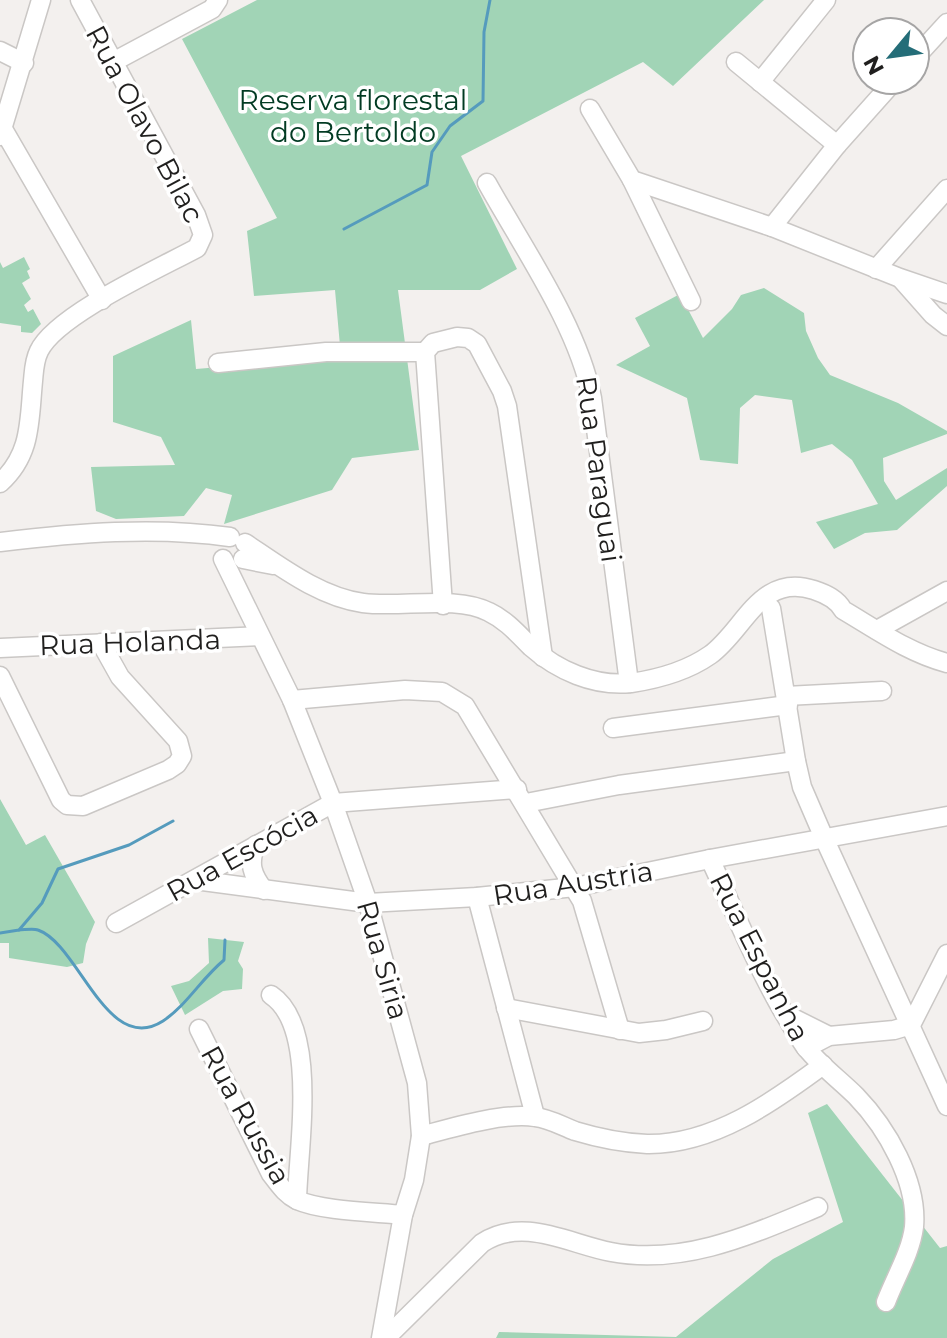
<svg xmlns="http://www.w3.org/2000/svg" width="947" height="1338" viewBox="0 0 947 1338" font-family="Montserrat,sans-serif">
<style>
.green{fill:#a1d4b6}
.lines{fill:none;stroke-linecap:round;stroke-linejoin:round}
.stream{stroke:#559bbd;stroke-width:3}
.minor-casing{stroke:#cac7c5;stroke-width:21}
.minor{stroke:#fff;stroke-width:18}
.labels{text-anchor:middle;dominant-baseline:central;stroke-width:7;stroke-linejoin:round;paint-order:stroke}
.park-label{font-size:28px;fill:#023b23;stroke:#fff}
.street-label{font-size:28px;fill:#201f1e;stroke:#fff}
</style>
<rect width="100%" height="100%" fill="#f3f0ee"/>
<g class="green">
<path d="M257 0H764L673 86 643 62 461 156 517 269 480 290H398L419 450 352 458 332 490 224 524 232 495 206 488 184 516 116 519 96 511 91 467 175 465 161 437 113 422V356L191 320 196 369 341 357 335 290 254 296 247 231 277 218 182 39Z"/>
<path d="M24 257 30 269 27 271 30 278 22 283 31 299 24 305 28 312 33 309 41 324 32 333 21 332V326L0 323V262L3 268Z"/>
<path d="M764 288 804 313 806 331 818 358 830 375 898 403 947 431V434L883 458 884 481 896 500 947 468V486L897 530 865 533 834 549 816 522 878 504 852 460 832 444 801 453 792 400 755 395 740 408 738 464 700 460 687 398 616 365 650 346 635 318 680 294 703 338 732 309 741 295Z"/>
<path d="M0 799 26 845 45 835 95 922 86 944 83 963 67 967 9 958V943H0Z"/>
<path d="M208 938 244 942 238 961 243 969 242 989 223 991 185 1015 171 986 189 981 209 963Z"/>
<path d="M827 1104 940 1248 947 1246V1338H496L499 1332 676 1337 773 1259 843 1222 808 1113Z"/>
</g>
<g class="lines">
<g class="stream">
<path d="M344 229 427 185 432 152 450 126 483 101 484 32 490 0"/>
<path d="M19 930C24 930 33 928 38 930 79 944 107 1057 163 1021 187 1005 201 979 224 960L225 940"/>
<path d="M0 933 19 930 42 903 58 869 129 845 173 821"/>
</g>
<g class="minor-casing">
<g id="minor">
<path d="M0 51 24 63"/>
<path d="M915 58 947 23"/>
<path d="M113 62 212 9 218 0"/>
<path d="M736 62 837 145"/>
<path d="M760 82 826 0"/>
<path d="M590 109 632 180 772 227 900 278 947 294"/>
<path d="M3 129 102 300"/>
<path d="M0 136 41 0"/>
<path d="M632 180 691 301"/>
<path d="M487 183C523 248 578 326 592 398L629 683"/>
<path d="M772 227 837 145 895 80"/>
<path d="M876 269 947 189"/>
<path d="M902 280 933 315 947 326"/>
<path d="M218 363 326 352H425"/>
<path d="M0 483C32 454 29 421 33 381 34 371 34 361 39 351 56 315 160 268 197 248L203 235 196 215 80 0"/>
<path d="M0 542C76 533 154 526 230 537"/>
<path d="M245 543C281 567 320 597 363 603 401 608 456 595 489 612 506 620 518 634 531 647 557 670 594 687 631 683 658 679 687 671 710 655 744 631 760 572 814 590 826 594 837 599 843 610 877 630 909 653 947 663"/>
<path d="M223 559 292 700 333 803 368 903 417 1083 421 1136 414 1180 403 1215 381 1338"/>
<path d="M243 559 273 565"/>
<path d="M443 605 425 352 433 343 457 337 468 338 477 344 502 391 507 406 543 657"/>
<path d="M771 608 796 761 802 787 824 838 947 1106"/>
<path d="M877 630 947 591"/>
<path d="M0 648 259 636"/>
<path d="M0 676 61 800 67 805 83 806 168 770 177 764 182 756 178 741 120 677 101 643"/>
<path d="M786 696 882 691"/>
<path d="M292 700 405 690 442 692 465 706 582 901 620 1030"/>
<path d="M613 728 788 705"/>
<path d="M526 803 619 785 796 761"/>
<path d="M256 845C248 863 252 875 264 890"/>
<path d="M710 859C739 921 765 988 804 1045 818 1064 839 1079 856 1096 887 1128 918 1182 914 1227 911 1252 895 1278 886 1302"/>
<path d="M195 880 368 903 477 897 575 887 710 859 947 816"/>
<path d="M477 897 535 1116"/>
<path d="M116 923 333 803 517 789"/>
<path d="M271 995C319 1027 298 1148 297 1200"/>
<path d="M506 1008 639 1033 666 1030 703 1021"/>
<path d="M785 1014 829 1036"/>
<path d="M199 1029 271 1174C279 1184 285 1194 297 1200 321 1211 375 1212 403 1215"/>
<path d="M806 1048 829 1036 894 1030 911 1025 947 954"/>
<path d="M421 1136C451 1128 504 1112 535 1117 548 1118 562 1126 575 1131 598 1138 624 1143 647 1144 713 1145 773 1102 823 1065"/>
<path d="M386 1338 482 1243C523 1216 569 1244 611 1252 684 1266 753 1234 818 1207"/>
</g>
</g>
<use href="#minor" class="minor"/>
</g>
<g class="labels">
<g class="park-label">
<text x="353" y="100">Reserva florestal<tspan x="353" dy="32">do Bertoldo</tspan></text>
</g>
<g class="street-label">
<text transform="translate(145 124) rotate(62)">Rua Olavo Bilac</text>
<text transform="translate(599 469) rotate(82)">Rua Paraguai</text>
<text transform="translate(130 642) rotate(-2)">Rua Holanda</text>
<text transform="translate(242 853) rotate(-29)">Rua Escócia</text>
<text transform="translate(573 883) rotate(-9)">Rua Austria</text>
<text transform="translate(760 957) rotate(63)">Rua Espanha</text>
<text transform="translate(383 960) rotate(74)">Rua Siria</text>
<text transform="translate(246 1115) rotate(61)">Rua Russia</text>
</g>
</g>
<g transform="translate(891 56) rotate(241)"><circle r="38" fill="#ffffff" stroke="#a6a5a5" stroke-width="2"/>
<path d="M0-6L14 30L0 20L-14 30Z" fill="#246d78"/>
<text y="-12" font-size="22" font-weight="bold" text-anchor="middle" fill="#201f1e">N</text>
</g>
</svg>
